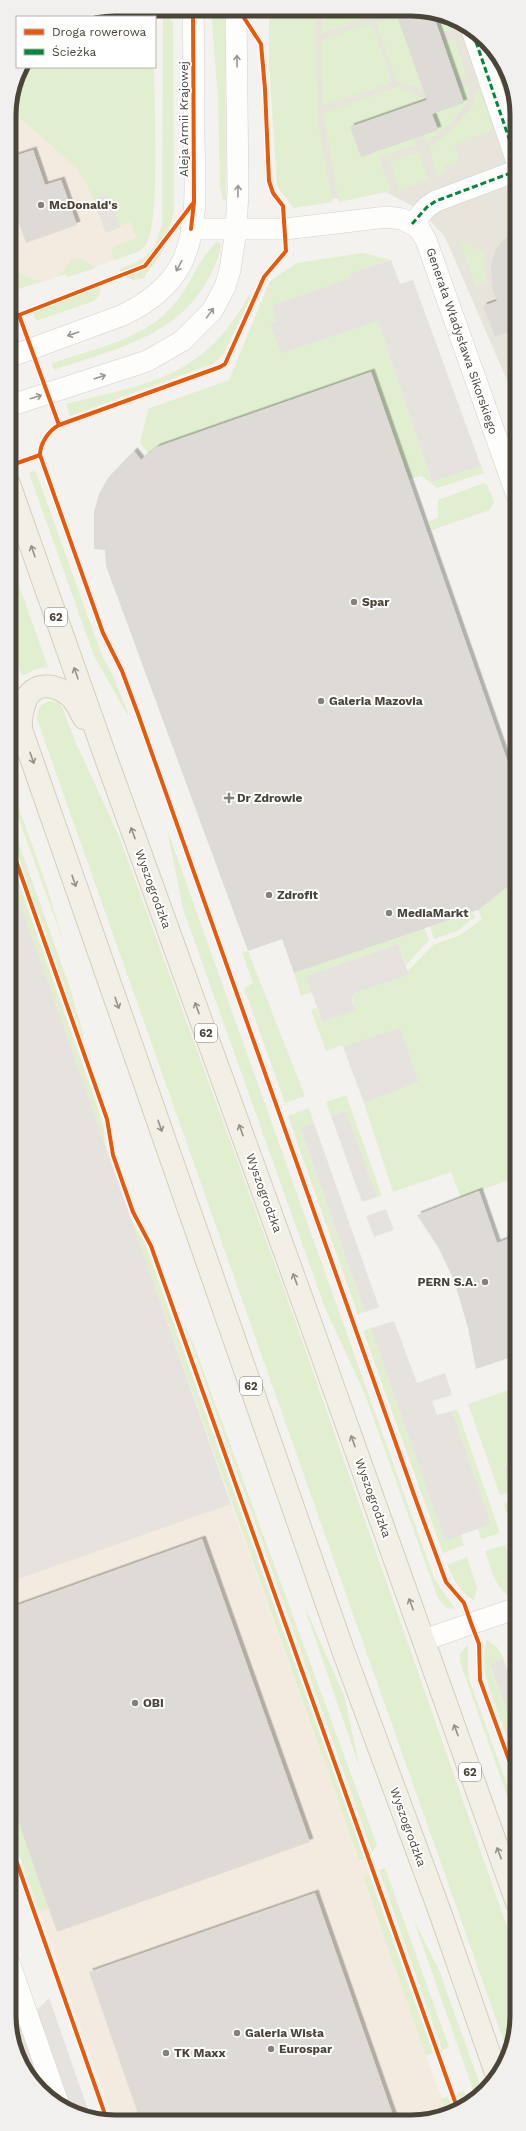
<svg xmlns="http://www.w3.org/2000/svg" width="526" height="2131" viewBox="0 0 526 2131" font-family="'Work Sans',sans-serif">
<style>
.residential{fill:#e7e4dc}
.commercial{fill:#f3ebdf}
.green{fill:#e1eecf}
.parking{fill:#e6e3df}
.building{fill:#dedbd6;filter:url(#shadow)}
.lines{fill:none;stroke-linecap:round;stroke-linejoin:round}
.minor-casing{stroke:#d2d0cb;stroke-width:22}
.major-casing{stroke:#d6cebb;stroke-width:24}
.minor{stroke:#fdfdfc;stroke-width:21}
.major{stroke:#f2efe6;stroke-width:22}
.quiet{stroke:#00873e;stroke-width:3;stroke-dasharray:6 3;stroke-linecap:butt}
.cycleway-casing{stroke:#fff;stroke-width:6}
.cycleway{stroke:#e8590c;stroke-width:4}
.oneway{stroke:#9b9791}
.oneway2{stroke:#969187}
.poi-dot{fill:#868178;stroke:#fff;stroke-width:1.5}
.labels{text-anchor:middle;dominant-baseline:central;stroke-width:4;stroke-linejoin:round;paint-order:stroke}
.shield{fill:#fff;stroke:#817c74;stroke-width:1}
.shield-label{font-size:11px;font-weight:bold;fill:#4b4439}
.street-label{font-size:12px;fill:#4b4439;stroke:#fff}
.poi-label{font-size:12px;font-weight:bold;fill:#4b4439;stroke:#fff;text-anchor:start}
.rim{fill:none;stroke:#4b4439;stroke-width:5}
</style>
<defs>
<filter id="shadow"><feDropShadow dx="3.5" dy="-3.5" stdDeviation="0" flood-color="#0004"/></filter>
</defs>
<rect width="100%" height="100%" fill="#f4f2ee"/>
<path class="residential" d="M280 10 432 11 486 40 506 68 516 101V401L445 237 422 211 386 192 300 203Z"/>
<g class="commercial">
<path d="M10 104 151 231 144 246 131 254 68 277 66 274 9 292Z"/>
<path d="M10 874 231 1504 355 1848 354 1852 358 1861 364 1858 369 1874 363 1876 447 2114 425 2121 113 2120 64 1982 10 1828Z"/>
</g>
<g class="green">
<path d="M115 9H154V17H74Z"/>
<path d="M163 10 173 23 174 211 168 233 149 258 139 268 122 273 119 269C148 258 153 255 162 225Z"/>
<path d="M211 10H225L226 200H223L220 187 218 99Z"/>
<path d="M269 10H315L318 125 333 202 294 208 277 187 269 62Z"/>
<path d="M321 10 386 11 322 34Z"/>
<path d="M432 11 447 19 451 30 440 34Z"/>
<path d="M397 15 423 90 397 81 376 23Z"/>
<path d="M369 23 373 26 392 81 387 85 323 106 321 40Z"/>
<path d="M454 39 467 76 456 80 443 43Z"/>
<path d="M494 51 503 71 507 70 516 101V124L508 127 488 53Z"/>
<path d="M22 67H154C154 99 161 227 145 246 138 254 123 257 114 260L111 248 137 238 131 222 119 226 107 195 93 200 86 182 76 167 9 108 17 74Z"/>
<path d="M469 85 468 102 450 124 426 143 424 135 438 130 432 114 464 103 459 88Z"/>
<path d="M398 86 427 100 351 127 361 157 414 138 416 145 379 158 391 191 339 202 323 114Z"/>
<path d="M476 90H480L493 130 455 145 460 161 445 165 446 173 437 176 429 148 453 129 473 105Z"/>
<path d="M418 152 429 180 399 190 390 162Z"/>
<path d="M460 241 485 252 483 266 487 281 475 285Z"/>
<path d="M217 242H220C222 253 215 265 211 274 179 337 115 349 54 370L52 363C94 349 147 339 176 302 192 283 198 259 217 242Z"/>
<path d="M166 244 158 259 145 275V278L133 280 126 277 146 269Z"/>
<path d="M363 253 391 260 350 273 351 278 277 321 270 323 281 354 378 321 432 482 481 466 484 473 437 488 422 476 409 479 371 372 157 447 149 454 140 443 148 409 229 380 270 281 297 263Z"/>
<path d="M72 259 84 260 95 268 68 277 66 274 9 292V275L14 269C25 279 47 286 60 274 64 270 68 264 72 259Z"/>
<path d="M101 286 99 296 94 301 36 321 33 312Z"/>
<path d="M249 295 251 297 224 353 213 364 70 416 66 404C150 383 204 378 249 295Z"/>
<path d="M33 471 36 472 101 653 113 676 128 713 127 714 94 656 29 473Z"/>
<path d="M484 483 487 485 494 502 490 510 432 530 429 521 438 518V500Z"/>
<path d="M9 557 48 667 36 669 22 676 9 640Z"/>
<path d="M52 701 59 703 63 709 75 741 119 836 289 1303 517 1955V2023L509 2056 37 719C38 708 41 702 52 701Z"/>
<path d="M9 781 45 881 65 946 9 792Z"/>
<path d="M9 816 69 985 84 1037 83 1038 9 829Z"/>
<path d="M167 829 434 1578 455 1609 447 1608 438 1598 364 1392 325 1308 183 909Z"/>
<path d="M9 855 99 1111 104 1129 105 1145 10 874Z"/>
<path d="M516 880V1177L461 1198 451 1172 393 1192 364 1103 419 1082 400 1028 343 1047 341 1045 326 1051 311 1010 316 1008 322 1022 355 1010 352 996 356 993 409 975 408 971 433 945 460 935 482 919 478 910Z"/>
<path d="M472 912 475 917 457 931 434 939 430 926Z"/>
<path d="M424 928 429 940 406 965 398 944 307 976 312 992 301 996 294 973Z"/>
<path d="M248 951 305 1096 285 1103 244 988 253 983 242 952Z"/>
<path d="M346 1095 382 1196 377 1197 346 1111 331 1116 326 1102Z"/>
<path d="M309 1108 314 1123 300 1129 365 1312 358 1315 288 1116Z"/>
<path d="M130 1217 146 1246 364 1858 358 1861 355 1848Z"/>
<path d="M182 1318 193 1343 377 1845 372 1852Z"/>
<path d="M371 1328 445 1540 461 1535 464 1545 443 1553 363 1331Z"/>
<path d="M517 1387V1463L503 1467 512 1491 500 1495 468 1404Z"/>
<path d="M457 1409 500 1533 481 1539 478 1529 491 1524 452 1411Z"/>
<path d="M515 1500 517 1528 513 1530 504 1504Z"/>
<path d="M505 1545 517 1578V1596L513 1598C495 1590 491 1568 485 1551Z"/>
<path d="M467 1557 477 1588 474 1600C461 1595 453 1577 447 1565Z"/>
<path d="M303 1603 344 1695 360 1769Z"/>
<path d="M487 1640 497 1647 503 1658 490 1666 516 1736 508 1739C498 1711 476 1669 487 1640Z"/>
<path d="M466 1646H468V1671L470 1682 517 1812V1824L460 1662V1654Z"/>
<path d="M10 1798 49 1908 39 1912 10 1828Z"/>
<path d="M385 1868 449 2047 442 2050 379 1870Z"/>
<path d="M369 1874 433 2053 426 2056 363 1876Z"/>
<path d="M413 1918 439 1970 483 2093 476 2098Z"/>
<path d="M464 2091 469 2104 463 2108 457 2093Z"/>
<path d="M448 2096 454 2111 447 2114 441 2099Z"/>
</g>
<g class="parking">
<path d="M107 195 120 227 106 233 93 200Z"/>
<path d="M391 260 400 284 413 280 481 466 432 482 378 321 281 354 270 323 277 321 272 306 351 278 350 273Z"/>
<path d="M10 874 231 1504 10 1582Z"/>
<path d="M398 944 409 975 356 993 352 996V1001L356 1010 322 1022 306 976Z"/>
<path d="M400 1028 419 1082 364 1103 343 1047Z"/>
<path d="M346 1111 377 1197 362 1202 331 1116Z"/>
<path d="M314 1123 379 1307 365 1312 300 1128Z"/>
<path d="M386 1209 394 1230 374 1237 366 1216Z"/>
<path d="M394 1321 417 1383 445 1373 452 1395 432 1401 437 1415 452 1411 491 1524 445 1541 371 1328Z"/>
<path d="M517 1463V1504L503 1467Z"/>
<path d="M503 1658 517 1696 516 1736 490 1665Z"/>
<path d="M10 1995 44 2093 40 2091 20 2063 10 2030Z"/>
<path d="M49 1998 91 2118 71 2108 37 2010Z"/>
</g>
<g class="building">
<path d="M395 11H432L464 103 432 114 438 130 361 157 350 127 427 100Z"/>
<path d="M33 150 45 185 61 180 77 225 26 243 9 196V158Z"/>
<path d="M516 228V329L495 337 483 306 497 301 492 288 491 264 496 249Z"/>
<path d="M371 372 516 786V880L478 910 294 973 282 939 248 951 106 566 105 550 94 549V512L99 494 108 478 134 451 141 460 157 447Z"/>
<path d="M479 1191 497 1243 516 1236 517 1355 476 1369 468 1328 454 1280 438 1247 417 1215Z"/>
<path d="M202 1539 310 1842 57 1932 10 1798V1608Z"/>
<path d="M315 1893 395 2121 140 2120 89 1972Z"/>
</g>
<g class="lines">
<g class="minor-casing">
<g id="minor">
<path d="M473 33 516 159"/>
<path d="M412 224 427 207 436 201 516 171"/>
<path d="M191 229H285L387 217 402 219 412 224 420 230 426 240 516 493"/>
<path d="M9 357 123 315C146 304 167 289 180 266 201 227 194 174 194 131 194 91 194 50 193 10"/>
<path d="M9 406 147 361 182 341 212 311 225 287 230 270 236 230 238 191 236 10"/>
<path d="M424 1640 517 1608"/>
<path d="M10 1965 57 2100"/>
</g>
</g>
<g class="major-casing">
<g id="major">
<path d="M9 484 103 750 308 1316 517 1903"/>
<path d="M9 695 344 1653 441 1915 497 2076"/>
<path d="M21 726C20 718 23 709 25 702 33 680 56 684 71 697 76 702 80 711 84 718"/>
</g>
</g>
<use href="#minor" class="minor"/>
<use href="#major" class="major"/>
<g class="quiet">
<path d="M473 33 516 159"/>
<path d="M412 224 427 207 436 201 516 171"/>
</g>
<g class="cycleway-casing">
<g id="cycleway">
<path d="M191 229 194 202 193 10"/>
<path d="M9 314 19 315 145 266 194 202"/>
<path d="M59 425 220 367 225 364 264 277 286 251 283 206 273 193 269 181 265 89 261 44 239 10"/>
<path d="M40 455 103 633 122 671 138 714 418 1506 446 1582 464 1603 471 1623 479 1644 480 1680 517 1782"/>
<path d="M9 466 40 455C40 444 48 431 59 425L19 315"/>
<path d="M9 841 107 1119 113 1155 133 1212 151 1246 458 2110"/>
<path d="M10 1843 107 2120"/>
</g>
</g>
<use href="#cycleway" class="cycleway"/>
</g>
<defs><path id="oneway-shaft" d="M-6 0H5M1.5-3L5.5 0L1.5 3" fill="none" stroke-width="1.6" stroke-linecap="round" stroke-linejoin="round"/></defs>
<g class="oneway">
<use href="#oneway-shaft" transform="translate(237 61) rotate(-91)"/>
<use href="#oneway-shaft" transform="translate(238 191) rotate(-89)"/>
<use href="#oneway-shaft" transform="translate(179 266) rotate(118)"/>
<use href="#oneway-shaft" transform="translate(210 313) rotate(-54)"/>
<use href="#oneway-shaft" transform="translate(73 334) rotate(161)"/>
<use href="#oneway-shaft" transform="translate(100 377) rotate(-18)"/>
<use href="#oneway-shaft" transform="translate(36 397) rotate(-17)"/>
</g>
<g class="oneway2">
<use href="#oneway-shaft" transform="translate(33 551) rotate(-109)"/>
<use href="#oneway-shaft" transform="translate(76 673) rotate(-109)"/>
<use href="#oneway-shaft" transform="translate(32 758) rotate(71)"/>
<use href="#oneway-shaft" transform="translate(133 833) rotate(-110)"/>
<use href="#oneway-shaft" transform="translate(74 881) rotate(71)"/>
<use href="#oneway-shaft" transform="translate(117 1003) rotate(71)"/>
<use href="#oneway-shaft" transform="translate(197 1008) rotate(-110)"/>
<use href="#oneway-shaft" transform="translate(160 1126) rotate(71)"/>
<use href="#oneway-shaft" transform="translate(241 1130) rotate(-110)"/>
<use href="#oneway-shaft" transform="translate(295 1279) rotate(-110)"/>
<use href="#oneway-shaft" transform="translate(353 1441) rotate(-110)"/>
<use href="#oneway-shaft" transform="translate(411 1604) rotate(-110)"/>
<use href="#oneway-shaft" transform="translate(456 1730) rotate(-110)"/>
<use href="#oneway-shaft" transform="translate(499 1853) rotate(-110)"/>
</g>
<g class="poi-dot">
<circle cx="41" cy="205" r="4"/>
<circle cx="354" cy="602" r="4"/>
<circle cx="321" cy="701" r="4"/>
<path d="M227 792h4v4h4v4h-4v4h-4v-4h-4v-4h4z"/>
<circle cx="269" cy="895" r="4"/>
<circle cx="389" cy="913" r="4"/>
<circle cx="485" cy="1282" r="4"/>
<circle cx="135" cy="1703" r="4"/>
<circle cx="237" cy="2033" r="4"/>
<circle cx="271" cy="2049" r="4"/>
<circle cx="166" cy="2053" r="4"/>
</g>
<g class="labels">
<g class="shield">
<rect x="45" y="608" width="22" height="18" rx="3"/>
<rect x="195" y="1024" width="22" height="18" rx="3"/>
<rect x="240" y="1377" width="22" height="18" rx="3"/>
<rect x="459" y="1763" width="22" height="18" rx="3"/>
</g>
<g class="shield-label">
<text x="56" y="617">62</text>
<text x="206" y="1033">62</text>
<text x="251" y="1386">62</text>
<text x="470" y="1772">62</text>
</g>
<g class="street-label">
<text transform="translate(184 119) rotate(-90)">Aleja Armii Krajowej</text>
<text transform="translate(462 341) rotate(71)">Generała Władysława Sikorskiego</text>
<text transform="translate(153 889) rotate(70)">Wyszogrodzka</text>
<text transform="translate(264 1193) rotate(70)">Wyszogrodzka</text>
<text transform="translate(373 1498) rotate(70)">Wyszogrodzka</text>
<text transform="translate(408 1827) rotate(70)">Wyszogrodzka</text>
</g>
<g class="poi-label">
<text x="49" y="205">McDonald's</text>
<text x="362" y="602">Spar</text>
<text x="329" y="701">Galeria Mazovia</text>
<text x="237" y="798">Dr Zdrowie</text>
<text x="277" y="895">Zdrofit</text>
<text x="397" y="913">MediaMarkt</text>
<text x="477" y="1282" text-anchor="end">PERN S.A.</text>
<text x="143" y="1703">OBI</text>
<text x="245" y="2033">Galeria Wisła</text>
<text x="279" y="2049">Eurospar</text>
<text x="174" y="2053">TK Maxx</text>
</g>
</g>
<path d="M0 0H526V2131H0ZM115 16H411A99 99 0 0 1 510 115V2016A99 99 0 0 1 411 2115H115A99 99 0 0 1 16 2016V115A99 99 0 0 1 115 16Z" fill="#f1f0ef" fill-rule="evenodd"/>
<path class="rim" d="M115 16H411A99 99 0 0 1 510 115V2016A99 99 0 0 1 411 2115H115A99 99 0 0 1 16 2016V115A99 99 0 0 1 115 16Z"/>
<rect x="16" y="16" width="140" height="52" fill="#ffffff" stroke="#b7b4b0"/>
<rect x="24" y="29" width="20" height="6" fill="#e8590c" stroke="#b7b4b0"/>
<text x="52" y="36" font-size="12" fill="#4b4439">Droga rowerowa</text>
<rect x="24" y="49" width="20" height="6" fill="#00873e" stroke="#b7b4b0"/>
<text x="52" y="56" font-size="12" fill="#4b4439">Ścieżka</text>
</svg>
